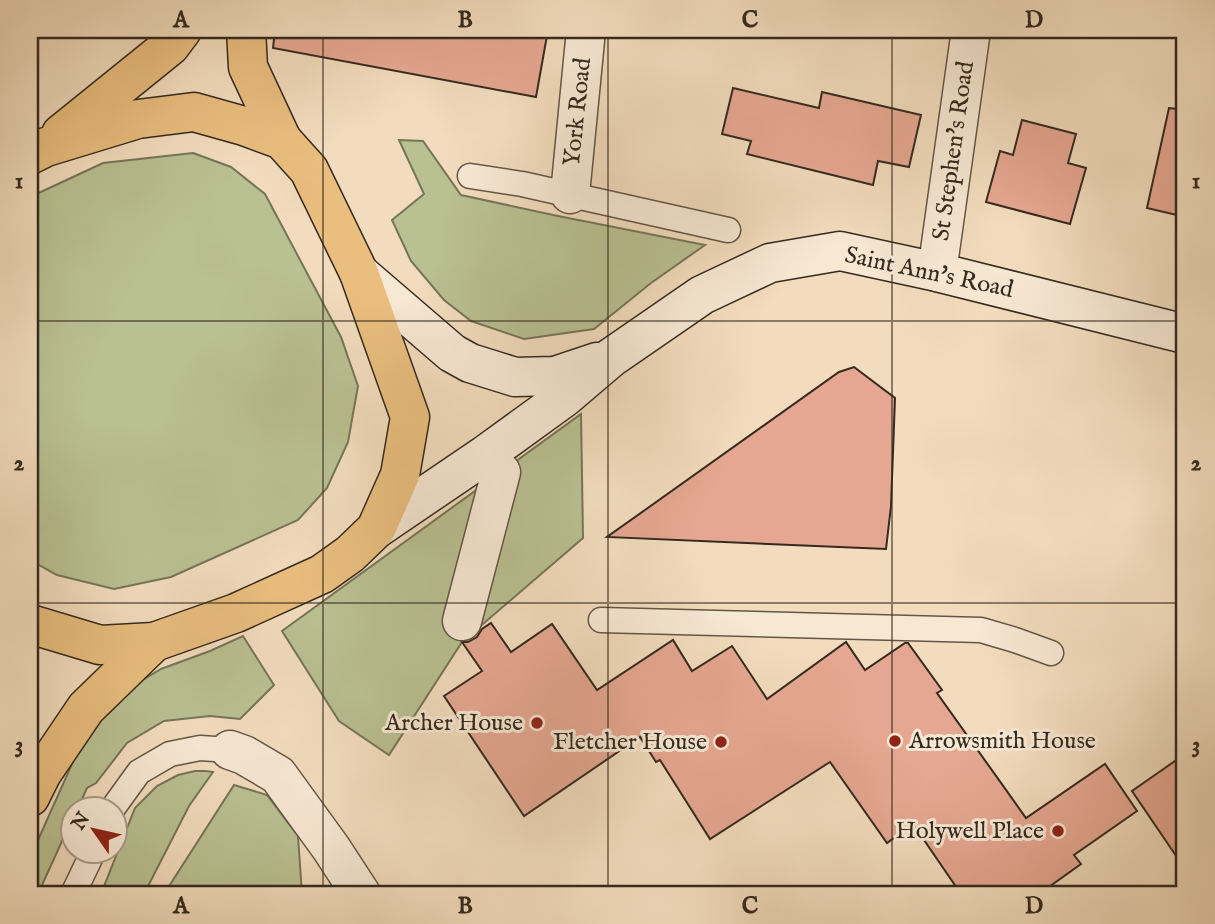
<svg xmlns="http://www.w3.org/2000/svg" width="1215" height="924" viewBox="0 0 1215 924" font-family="'IM FELL English',serif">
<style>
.green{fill:#b9c092;stroke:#767558;stroke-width:2}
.building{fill:#e5a791;stroke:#342a1e;stroke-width:2}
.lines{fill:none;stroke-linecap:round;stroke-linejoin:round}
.lane-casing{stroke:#645646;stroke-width:27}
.street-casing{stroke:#645646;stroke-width:41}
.secondary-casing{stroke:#342a1e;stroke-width:41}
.primary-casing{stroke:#342a1e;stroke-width:41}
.lane{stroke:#f7e8d4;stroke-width:24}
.street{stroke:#f7e8d4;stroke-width:38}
.secondary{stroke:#f7e8d4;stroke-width:38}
.primary{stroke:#e9be7e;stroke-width:38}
.grid{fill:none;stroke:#342a1e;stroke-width:2;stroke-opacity:0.55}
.poi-dot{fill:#8f2418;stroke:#f7e8d4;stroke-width:2.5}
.labels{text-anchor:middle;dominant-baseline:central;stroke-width:6;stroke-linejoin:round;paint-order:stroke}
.street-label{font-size:24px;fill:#342a1e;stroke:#f7e8d4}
.poi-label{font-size:24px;fill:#342a1e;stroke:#f7e8d4;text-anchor:end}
.neatline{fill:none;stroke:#342a1e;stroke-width:2.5}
.grid-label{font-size:23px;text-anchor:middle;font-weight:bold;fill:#342a1e}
</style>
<rect width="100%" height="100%" fill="#f2dcbd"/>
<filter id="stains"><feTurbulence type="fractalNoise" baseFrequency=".00286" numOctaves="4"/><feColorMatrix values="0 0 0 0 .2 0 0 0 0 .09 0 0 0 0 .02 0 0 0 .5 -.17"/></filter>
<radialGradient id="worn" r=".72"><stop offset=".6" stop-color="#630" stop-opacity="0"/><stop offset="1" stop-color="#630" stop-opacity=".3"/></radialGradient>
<g class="green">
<path d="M399 140 423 141 461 195 558 216 705 245 651 283 594 329 524 339 471 321 444 300 411 261 392 220 424 194Z"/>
<path d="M193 153 231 167 265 194 341 337 358 386 348 442 327 488 298 520 171 577 114 589 57 575 30 560V197L103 163Z"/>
<path d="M581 414 583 538 462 642 389 755 339 721 282 631Z"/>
<path d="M243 636 274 685 240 719 210 716 164 721 127 743 96 783 87 788 78 808H74L73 817 38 894H30V858L76 755 104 712 126 690 161 669 210 651Z"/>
<path d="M195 771H206L213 772 189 806 144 894H101L135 808 157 786 178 775Z"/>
<path d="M234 785 267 795 298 836 302 894H164Z"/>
</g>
<g class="building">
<path d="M275 30H548L536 97 273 48Z"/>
<path d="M733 88 819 108 822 92 921 115 909 167 878 161 873 185 747 154 751 141 722 134Z"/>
<path d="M1169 108 1185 110V217L1147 208Z"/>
<path d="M1022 120 1076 134 1068 163 1086 168 1070 224 986 202 1000 151 1013 155Z"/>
<path d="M854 367 895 398 891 506 886 549 607 537 839 372Z"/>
<path d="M491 623 511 652 552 624 597 690 673 640 692 671 732 646 767 699 846 642 865 670 905 643H908L942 690 937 693 1026 818 1105 764 1137 811 1074 855 1081 864 1039 894H961L913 824 887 843 830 762 710 839 660 760 656 762 640 737 524 816 444 696 482 671 462 642H468L477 637 482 629Z"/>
<path d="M1185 754V869L1132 791Z"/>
</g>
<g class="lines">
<g class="lane-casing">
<g id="lane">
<path d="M470 176 522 184 728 230"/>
<path d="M601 620 981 630 1015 640 1051 653"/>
<path d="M113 808 139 772 170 754 200 748 230 750"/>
<path d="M73 894 94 850"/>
</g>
</g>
<g class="street-casing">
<g id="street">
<path d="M570 194 586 30"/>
<path d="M937 272 971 30"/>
<path d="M462 621 501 472"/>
<path d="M230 750 244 755 278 775 331 848 361 894"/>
</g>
</g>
<g class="secondary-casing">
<g id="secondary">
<path d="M359 273 452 353 470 363 515 377 555 376 597 362"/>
<path d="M376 529 485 455 565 397 612 357 702 295 770 263 840 251 937 272 1185 334"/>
</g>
</g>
<g class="primary-casing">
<g id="primary">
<path d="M246 30 248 67 282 140"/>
<path d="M61 134 170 46 182 30"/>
<path d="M30 155 46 147 138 119 194 112 244 126 282 140 309 170 359 273 410 417 400 475 376 529 350 554 322 574 236 613 154 642 100 645 30 624"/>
<path d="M30 797 42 773 86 708 154 642"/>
</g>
</g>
<use href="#lane" class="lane"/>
<use href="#street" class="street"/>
<use href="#secondary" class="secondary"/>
<use href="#primary" class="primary"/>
</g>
<path class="grid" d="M323 30V894M608 30V894M892 30V894M30 321H1185M30 603H1185"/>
<g class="poi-dot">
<circle cx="537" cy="723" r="7"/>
<circle cx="895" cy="741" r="7"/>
<circle cx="721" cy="742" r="7"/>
<circle cx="1058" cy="831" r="7"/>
</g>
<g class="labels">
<g class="street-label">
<text transform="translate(578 112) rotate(-84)">York Road</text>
<text transform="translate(954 151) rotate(-82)">St Stephen's Road</text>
<text transform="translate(929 273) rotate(12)">Saint Ann's Road</text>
</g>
<g class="poi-label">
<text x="523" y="723">Archer House</text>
<text x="909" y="741" text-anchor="start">Arrowsmith House</text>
<text x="707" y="742">Fletcher House</text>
<text x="1044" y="831">Holywell Place</text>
</g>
</g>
<rect width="1215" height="924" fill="none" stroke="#f2dcbd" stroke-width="77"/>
<g transform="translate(94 830) rotate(304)"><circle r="33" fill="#f7e8d4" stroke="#a99c8b" stroke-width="2"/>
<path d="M0-5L12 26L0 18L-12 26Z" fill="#8f2418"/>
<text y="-10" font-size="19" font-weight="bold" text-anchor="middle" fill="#342a1e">N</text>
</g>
<rect x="38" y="38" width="1138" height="848" class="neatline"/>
<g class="grid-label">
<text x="181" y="27">A</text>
<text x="465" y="27">B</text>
<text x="750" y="27">C</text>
<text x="1034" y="27">D</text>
<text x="19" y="188">1</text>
<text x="1196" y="188">1</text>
<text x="19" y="470">2</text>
<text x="1196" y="470">2</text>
<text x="19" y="752">3</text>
<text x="1196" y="752">3</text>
<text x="181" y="913">A</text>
<text x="465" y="913">B</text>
<text x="750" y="913">C</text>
<text x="1034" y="913">D</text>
</g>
<rect width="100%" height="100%" filter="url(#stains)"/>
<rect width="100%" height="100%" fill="url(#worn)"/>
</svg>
